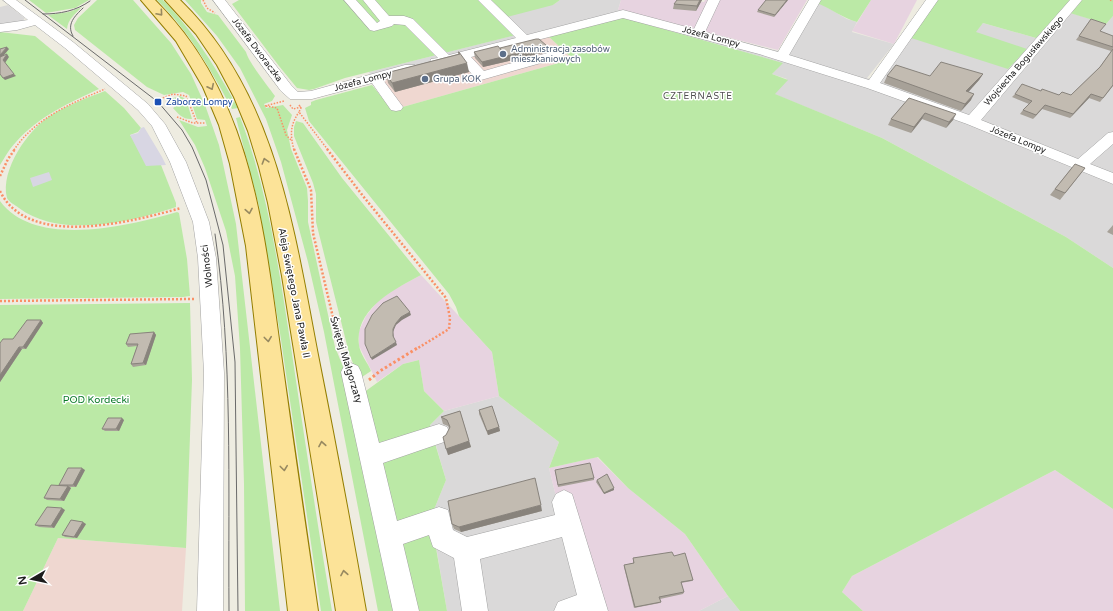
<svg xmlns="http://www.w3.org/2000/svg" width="1113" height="611" viewBox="0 0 1113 611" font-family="'Varela Round',sans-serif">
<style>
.residential{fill:#dad9d9}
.commercial{fill:#efd7d0}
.industrial{fill:#e7d3e0}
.grass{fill:#bbe9a6}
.plaza{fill:#d8d6e3}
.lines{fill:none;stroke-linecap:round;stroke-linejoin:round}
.minor-casing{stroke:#a3a3a3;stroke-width:1}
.major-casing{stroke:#947e00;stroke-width:2}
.path-far2{stroke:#fa9066;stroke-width:1.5;stroke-dasharray:1.5 1.5;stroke-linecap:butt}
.path-far1{stroke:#fa9066;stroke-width:2.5;stroke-dasharray:2 2;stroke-linecap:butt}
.path{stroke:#fa9066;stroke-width:3;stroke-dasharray:2.5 2.5;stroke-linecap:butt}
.minor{fill:#fff;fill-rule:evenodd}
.major{fill:#fce398;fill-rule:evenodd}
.tram{stroke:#6a6a6a;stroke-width:1}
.wall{fill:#a7a198}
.shaded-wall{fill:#88837c}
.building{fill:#c2bbb1;stroke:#88837c}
.oneway{stroke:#978960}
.service-dot{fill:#5c6f8a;stroke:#fff;stroke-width:1.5}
.transit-dot{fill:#1a4fb4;stroke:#fff;stroke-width:1.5}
.labels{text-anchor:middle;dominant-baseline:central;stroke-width:3;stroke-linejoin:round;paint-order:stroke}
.far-street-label{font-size:9px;fill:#1c1c1c;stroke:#fff}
.far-service-label{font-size:9px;fill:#4e5e75;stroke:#fff;text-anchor:start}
.far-neighbourhood-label{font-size:9px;letter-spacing:1px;fill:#4f4f4f;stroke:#fff}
.far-transit-label{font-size:9px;fill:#164399;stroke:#fff;text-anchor:start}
.street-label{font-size:10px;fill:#1c1c1c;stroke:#fff}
.park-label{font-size:10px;fill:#0a7a28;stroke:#fff}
</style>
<rect width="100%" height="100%" fill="#eeece1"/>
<g class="residential">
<path d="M481 0 553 5 560 0H621L618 10 787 53 816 3 823 5 847 19 857 22 852 32 894 44 867 78 876 81 908 37 975 32 983 23 1036 38 1062 10 1106 24 1113 16V268L1066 237 882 138 774 94 787 79 772 74 782 63 621 17 374 82 369 72 515 35Z"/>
<path d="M8 5 25 18 22 22 0 27V7Z"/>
<path d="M499 396 559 442 549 468 560 513 602 611H447L431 517 446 480 430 425 444 411Z"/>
<path d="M728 596 740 611H699Z"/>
</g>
<g class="commercial">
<path d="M548 36 573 59 392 110 374 82Z"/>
<path d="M58 538 186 548 182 611H23Z"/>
</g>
<g class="industrial">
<path d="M621 0H690L704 2 705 0H807L778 50 618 10Z"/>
<path d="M871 0H917L894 44 852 31Z"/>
<path d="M421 275 492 352 499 396 444 411 424 391 419 360 403 364 377 382 359 346V331L366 316 378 301 395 289Z"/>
<path d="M597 457 628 488 685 534 728 596 699 611H602L560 513 549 468Z"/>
<path d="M1055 470 1113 509V611H863L842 592 852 576Z"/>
</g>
<g class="grass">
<path d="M29 0H89L75 8 46 13Z"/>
<path d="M97 0H133L171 43 191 74 205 105 219 145 236 224 280 611H245L244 484 240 348 235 276 226 231 205 168 195 145 179 120 198 127 207 126 205 120 197 119 189 95 183 92 164 95 147 87 75 30 74 25 78 18Z"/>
<path d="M157 0H163C195 33 216 68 238 108L232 109C211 70 189 31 157 0Z"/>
<path d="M185 0H201V3L207 12 218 15 246 52C249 63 268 86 275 96L272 101 264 104 266 108 283 105 292 115 287 130 291 149 307 188 308 201V222L335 347 346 374 399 611H378L324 332 308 262 281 162 266 119 240 68 217 36Z"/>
<path d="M239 0H481L516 35 345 78 314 89 309 90 297 88 279 66 232 4Z"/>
<path d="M490 0H560L553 5 507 17Z"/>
<path d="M818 0H871L857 22C842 18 831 8 816 3Z"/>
<path d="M938 0H1071L1036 38 983 23 976 32 1027 49 1008 69 908 37Z"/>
<path d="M1081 0H1113V16L1106 24 1070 13Z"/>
<path d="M82 7C75 14 68 19 67 29L48 15 69 12Z"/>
<path d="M621 17 783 63 772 74 788 80 775 94 882 138 1066 237 1113 268V509L1055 470 852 576 842 592 863 611H740L728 596 685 534 628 488 598 457 549 468 559 442 499 396 492 352 459 316 456 307 449 294 309 121 305 108 311 105V102L316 100 372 85 392 110 573 59 548 36Z"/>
<path d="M0 32 35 36 99 89C69 103 39 116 16 142 10 148 5 157 0 165Z"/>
<path d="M105 91 124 108 141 128 138 132 130 135 153 165H161L176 203V207C131 222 60 239 19 208 15 205 9 202 7 198 0 170 28 130 50 116 66 106 86 98 105 91Z"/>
<path d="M180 96 186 99 192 119C184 120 178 114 173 108L176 106 173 103 169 104 167 100Z"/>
<path d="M240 117C268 190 279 270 291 347 304 435 317 523 332 611H321L280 333 259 206 236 118Z"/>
<path d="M296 121 303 123 342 178 421 275C395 289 354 309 359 345 360 354 368 363 371 371L359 379 349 353 316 222V194L313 183 294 136V127Z"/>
<path d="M0 201C35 249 129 226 177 212L179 213 187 259 190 296 183 297 0 299Z"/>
<path d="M190 303 192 380 186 548 58 538 23 611H0V305Z"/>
<path d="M419 360 424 391 444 411 430 425 431 430 380 447 363 393 403 364Z"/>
<path d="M434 440 446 480 431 517 394 525 382 458Z"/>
<path d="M432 525 447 611H414L398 543Z"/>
</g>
<g class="plaza">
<path d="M144 127 162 157 166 165 146 166 130 135 138 133 141 128Z"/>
<path d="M49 172 52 180 33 187 30 178Z"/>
</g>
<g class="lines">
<g class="minor-casing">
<g id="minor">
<path d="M3 0H16L73 42 148 104 165 124 186 162 209 222 216 258 224 373 223 611H197L204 373 198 258 193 222 170 162 152 126 138 110 65 48 35 25 17 30 0 32V24L28 20Z"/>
<path d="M213 0H225L291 85 298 92 311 91 405 65H415L417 68 415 71 383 80 403 107 401 110 396 111 391 110 372 83 312 99H290L281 91Z"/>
<path d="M344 0H356L377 23 380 21 363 0H375L389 16H404L413 19 449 55 516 38 478 0H491L527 35 623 10 694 29 708 0H720L705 32 778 52 809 0H821L789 55 869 80 926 0H938L880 83 969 115 1070 0H1082L981 120 1078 159 1108 133 1113 132V144L1090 164 1113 173V184L967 124 867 88 759 54 623 18 471 57 484 71 558 50 562 51 564 54 562 57 481 80 476 79 460 60 436 66 431 65 430 62 431 59 438 58 405 25 394 24 392 26 374 31 370 30Z"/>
<path d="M351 363 358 366 361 372 379 443 439 424 447 427 450 434 447 441 383 463 397 521 439 507 448 510 453 530 467 537 555 515 552 502 556 494 564 490 572 494 608 611H554L558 602 577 595 562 537 480 559 488 611H462L454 558 433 547 429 535 403 544 419 611H393L341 372 344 366Z"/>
</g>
</g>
<g class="major-casing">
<g id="major">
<path d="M141 0H155C255 99 264 236 283 368 294 449 306 530 318 611H288L246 246 230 164 219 125 203 87 176 41Z"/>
<path d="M165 0H180C276 93 294 230 318 355 335 440 351 526 366 611H336L282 276 268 203 259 167 248 131 234 97 217 65 196 34Z"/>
</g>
</g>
<g class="path-far2">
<path d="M203 0 207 8 215 13"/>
<path d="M1110 0 1113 1"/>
<path d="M160 99 173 94 186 96 197 123"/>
<path d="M290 105 293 109 301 107"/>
<path d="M299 105 301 108 299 112 328 150"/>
<path d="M265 106 284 101"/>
<path d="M266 106 277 108 286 135 291 140"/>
<path d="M177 117 193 123H205"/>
<path d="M14 150C35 118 72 103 105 89"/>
<path d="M294 150C290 135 290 125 299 112"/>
</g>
<g class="path-far1">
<path d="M294 149 311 190 313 233 335 326 342 348"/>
<path d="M327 149 363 196 446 298 450 318 449 329 418 348"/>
<path d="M0 176 8 159 15 149"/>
<path d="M0 191C28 250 134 221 181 208"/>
<path d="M0 301 194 299"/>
</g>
<g class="path">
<path d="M342 347 346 359"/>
<path d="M369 380 380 371 419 347"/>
</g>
<use href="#minor" class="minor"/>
<use href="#major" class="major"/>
<g class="tram">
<path d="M25 0 158 102 182 130 192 147 206 180 223 245 235 362 238 611"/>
<path d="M43 14C60 14 76 11 90 1"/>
<path d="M73 36C66 24 75 16 83 8"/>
<path d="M215 234C233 359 228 485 229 611"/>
</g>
</g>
<g class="wall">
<path d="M702 0 696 11 673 9 674 4Z"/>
<path d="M788 0 774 17 757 12 758 10Z"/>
<path d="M1091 19 1100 32 1113 36V86L1100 102 1089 98 1070 118 1042 109 1033 119 1020 114 1023 110 1029 104 1012 97 1015 94 1041 91 1059 95H1071L1100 67 1111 51 1076 40Z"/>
<path d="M547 46V52L483 67 475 58 474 52 500 49Z"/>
<path d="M458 52H459L469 72 395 92 388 83 386 73 458 54Z"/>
<path d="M983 74 979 80 968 92 971 100 961 111 884 83 887 76H930Z"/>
<path d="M909 98 953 120 946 128 922 119 911 133 888 125 891 119Z"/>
<path d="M1085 168 1060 200 1050 195 1070 170Z"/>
<path d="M1113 225V235L1107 232Z"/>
<path d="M41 320 43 323 26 349H22L0 382V343L13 339Z"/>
<path d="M154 332 156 335 146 365 133 367 131 364 137 346 128 347 126 344Z"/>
<path d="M479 410 499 427 500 431 488 435 479 414Z"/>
<path d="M460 411 471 447 448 455 449 428 448 426 443 424 441 417Z"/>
<path d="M124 420 119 431H105L102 429Z"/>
<path d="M85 470 76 487H69L71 488 64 501 47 500 44 498 61 486 59 485Z"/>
<path d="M555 470 594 478V480L558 487Z"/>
<path d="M597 480 614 490 604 494 596 482Z"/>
<path d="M65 510 54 528 39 527 35 525Z"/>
<path d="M542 511 461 532 454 529 452 524Z"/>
<path d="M86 524 77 538 65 537 62 535Z"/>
<path d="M674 556 693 580 692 581 681 583 684 592 683 594 660 599 661 602 660 603 634 608 624 567V565L633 563V558Z"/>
</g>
<g class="shaded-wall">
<path d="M700 0H702L696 11 697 6Z"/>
<path d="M787 0H788L774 17 775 15Z"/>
<path d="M547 46V52L483 67 482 62Z"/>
<path d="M7 47 9 49 0 60V55Z"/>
<path d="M7 54 9 57 5 63 3 60Z"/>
<path d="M467 63 469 72 395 92 392 83Z"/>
<path d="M14 74 16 76 5 80 3 78Z"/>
<path d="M983 74 979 80 963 98 966 91Z"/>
<path d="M974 94 971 100 961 111 965 104Z"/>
<path d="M1091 94 1089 98 1070 118 1073 114Z"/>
<path d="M1045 105 1042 109 1033 119 1036 115Z"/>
<path d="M925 113 922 119 911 133 914 127Z"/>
<path d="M956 114 953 120 946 128 949 122Z"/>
<path d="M410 312 411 315 402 320 396 325 393 332 394 338 393 336V329L396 323 401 317Z"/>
<path d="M41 320 43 323 26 349 23 347Z"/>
<path d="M154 332 156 335 146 365 143 363Z"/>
<path d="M396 342 397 345 372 360 371 358Z"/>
<path d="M19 347 22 349 0 382V375Z"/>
<path d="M122 418 124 420 119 431 116 429Z"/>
<path d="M499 427 500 431 488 435 487 431Z"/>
<path d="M469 441 471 447 448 455 446 449Z"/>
<path d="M82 468 85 470 76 487 73 485Z"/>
<path d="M68 486 71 488 64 501 60 499Z"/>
<path d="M614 488V490L604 494V493Z"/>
<path d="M541 505 542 511 461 532 459 527Z"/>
<path d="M62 508 65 510 54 528 51 526Z"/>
<path d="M83 522 86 524 77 538 74 537Z"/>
</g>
<g class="building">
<path d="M677 0H700L697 6 674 4Z"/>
<path d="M766 0H787L775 15 758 10Z"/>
<path d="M1091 19 1106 24 1100 31 1113 36V47L1079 36Z"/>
<path d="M536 39H539L547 46 482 62 474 52 498 46 505 55 500 48Z"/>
<path d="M7 47 0 55V49Z"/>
<path d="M1113 49V85L1103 98 1091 94 1073 114 1045 105 1036 115 1023 110 1032 101 1015 94 1022 84 1041 91 1042 89 1059 95 1062 92 1071 95 1100 67Z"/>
<path d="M458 52H459L467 63 392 83 386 73 460 54Z"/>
<path d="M7 54 3 60 14 74 3 78 0 74V57Z"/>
<path d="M941 62 983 74 966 91 974 94 965 104 887 76 896 65 930 76Z"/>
<path d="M909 98 956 114 949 122 925 113 914 127 891 119Z"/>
<path d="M1075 164 1085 168 1065 193 1055 189Z"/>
<path d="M397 296 410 312 401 317 396 323 393 329V336L396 342 371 358 365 344V329L372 315 383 303Z"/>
<path d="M27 320H41L23 347H19L0 375V343L3 339H13Z"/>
<path d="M154 332 143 363 131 364 138 344H126L130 334Z"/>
<path d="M492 406 499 427 487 431 479 410Z"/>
<path d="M460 411 469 441 446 449 443 437 446 435 450 427 447 420 441 417Z"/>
<path d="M108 418H122L116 429H102Z"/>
<path d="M590 463 594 478 558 485 555 470Z"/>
<path d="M68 468H82L73 485H59Z"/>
<path d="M607 474 614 488 604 493 597 480Z"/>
<path d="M535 478 541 505 459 527 452 524 448 501Z"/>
<path d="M51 485 68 486 60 499 44 498Z"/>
<path d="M47 507 62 508 51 526 35 525Z"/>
<path d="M71 520 83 522 74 537 62 535Z"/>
<path d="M672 552 674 556 685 553 693 580 681 582 684 592 659 597 661 602 635 607 624 565 634 563 633 558Z"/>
</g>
<defs><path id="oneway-chevron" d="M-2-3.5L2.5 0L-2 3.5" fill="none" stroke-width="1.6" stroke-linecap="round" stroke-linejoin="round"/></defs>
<g class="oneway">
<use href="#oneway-chevron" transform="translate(160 13) rotate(49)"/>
<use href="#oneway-chevron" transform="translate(211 87) rotate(64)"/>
<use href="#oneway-chevron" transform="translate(265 161) rotate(-107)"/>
<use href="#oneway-chevron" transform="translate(249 211) rotate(80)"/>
<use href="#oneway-chevron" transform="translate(268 339) rotate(83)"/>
<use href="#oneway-chevron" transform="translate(322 444) rotate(-100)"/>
<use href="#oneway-chevron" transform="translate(284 468) rotate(83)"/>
<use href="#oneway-chevron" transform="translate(344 573) rotate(-100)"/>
</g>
<g class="service-dot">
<circle cx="503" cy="54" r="4"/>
<circle cx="425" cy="79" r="4"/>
</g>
<rect class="transit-dot" x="154" y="98" width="8" height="8" rx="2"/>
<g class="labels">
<g class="far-street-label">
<text transform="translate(711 37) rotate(15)">Józefa Lompy</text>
<text transform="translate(257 50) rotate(53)">Józefa Dworaczka</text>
<text transform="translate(1024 61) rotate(-49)">Wojciecha Bogusławskiego</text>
<text transform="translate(363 81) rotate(-15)">Józefa Lompy</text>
<text transform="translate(1018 140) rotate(22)">Józefa Lompy</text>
</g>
<g class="far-service-label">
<text x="511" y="49">Administracja zasobów<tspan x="511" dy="10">mieszkaniowych</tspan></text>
<text x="433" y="79">Grupa KOK</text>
</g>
<g class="far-neighbourhood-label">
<text x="698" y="96">CZTERNASTE</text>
</g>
<g class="far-transit-label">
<text x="166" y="102">Zaborze Lompy</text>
</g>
<g class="street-label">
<text transform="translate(207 266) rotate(-97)">Wolności</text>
<text transform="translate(294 293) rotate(79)">Aleja świętego Jana Pawła II</text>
<text transform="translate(346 360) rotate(73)">Świętej Małgorzaty</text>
</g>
<g class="park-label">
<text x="96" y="400">POD Kordecki</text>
</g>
</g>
<g transform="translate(32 579) rotate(261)" stroke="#ffffff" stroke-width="3" paint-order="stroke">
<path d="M0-3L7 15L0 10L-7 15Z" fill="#1c1c1c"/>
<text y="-6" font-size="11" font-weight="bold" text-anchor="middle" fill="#1c1c1c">N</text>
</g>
</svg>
